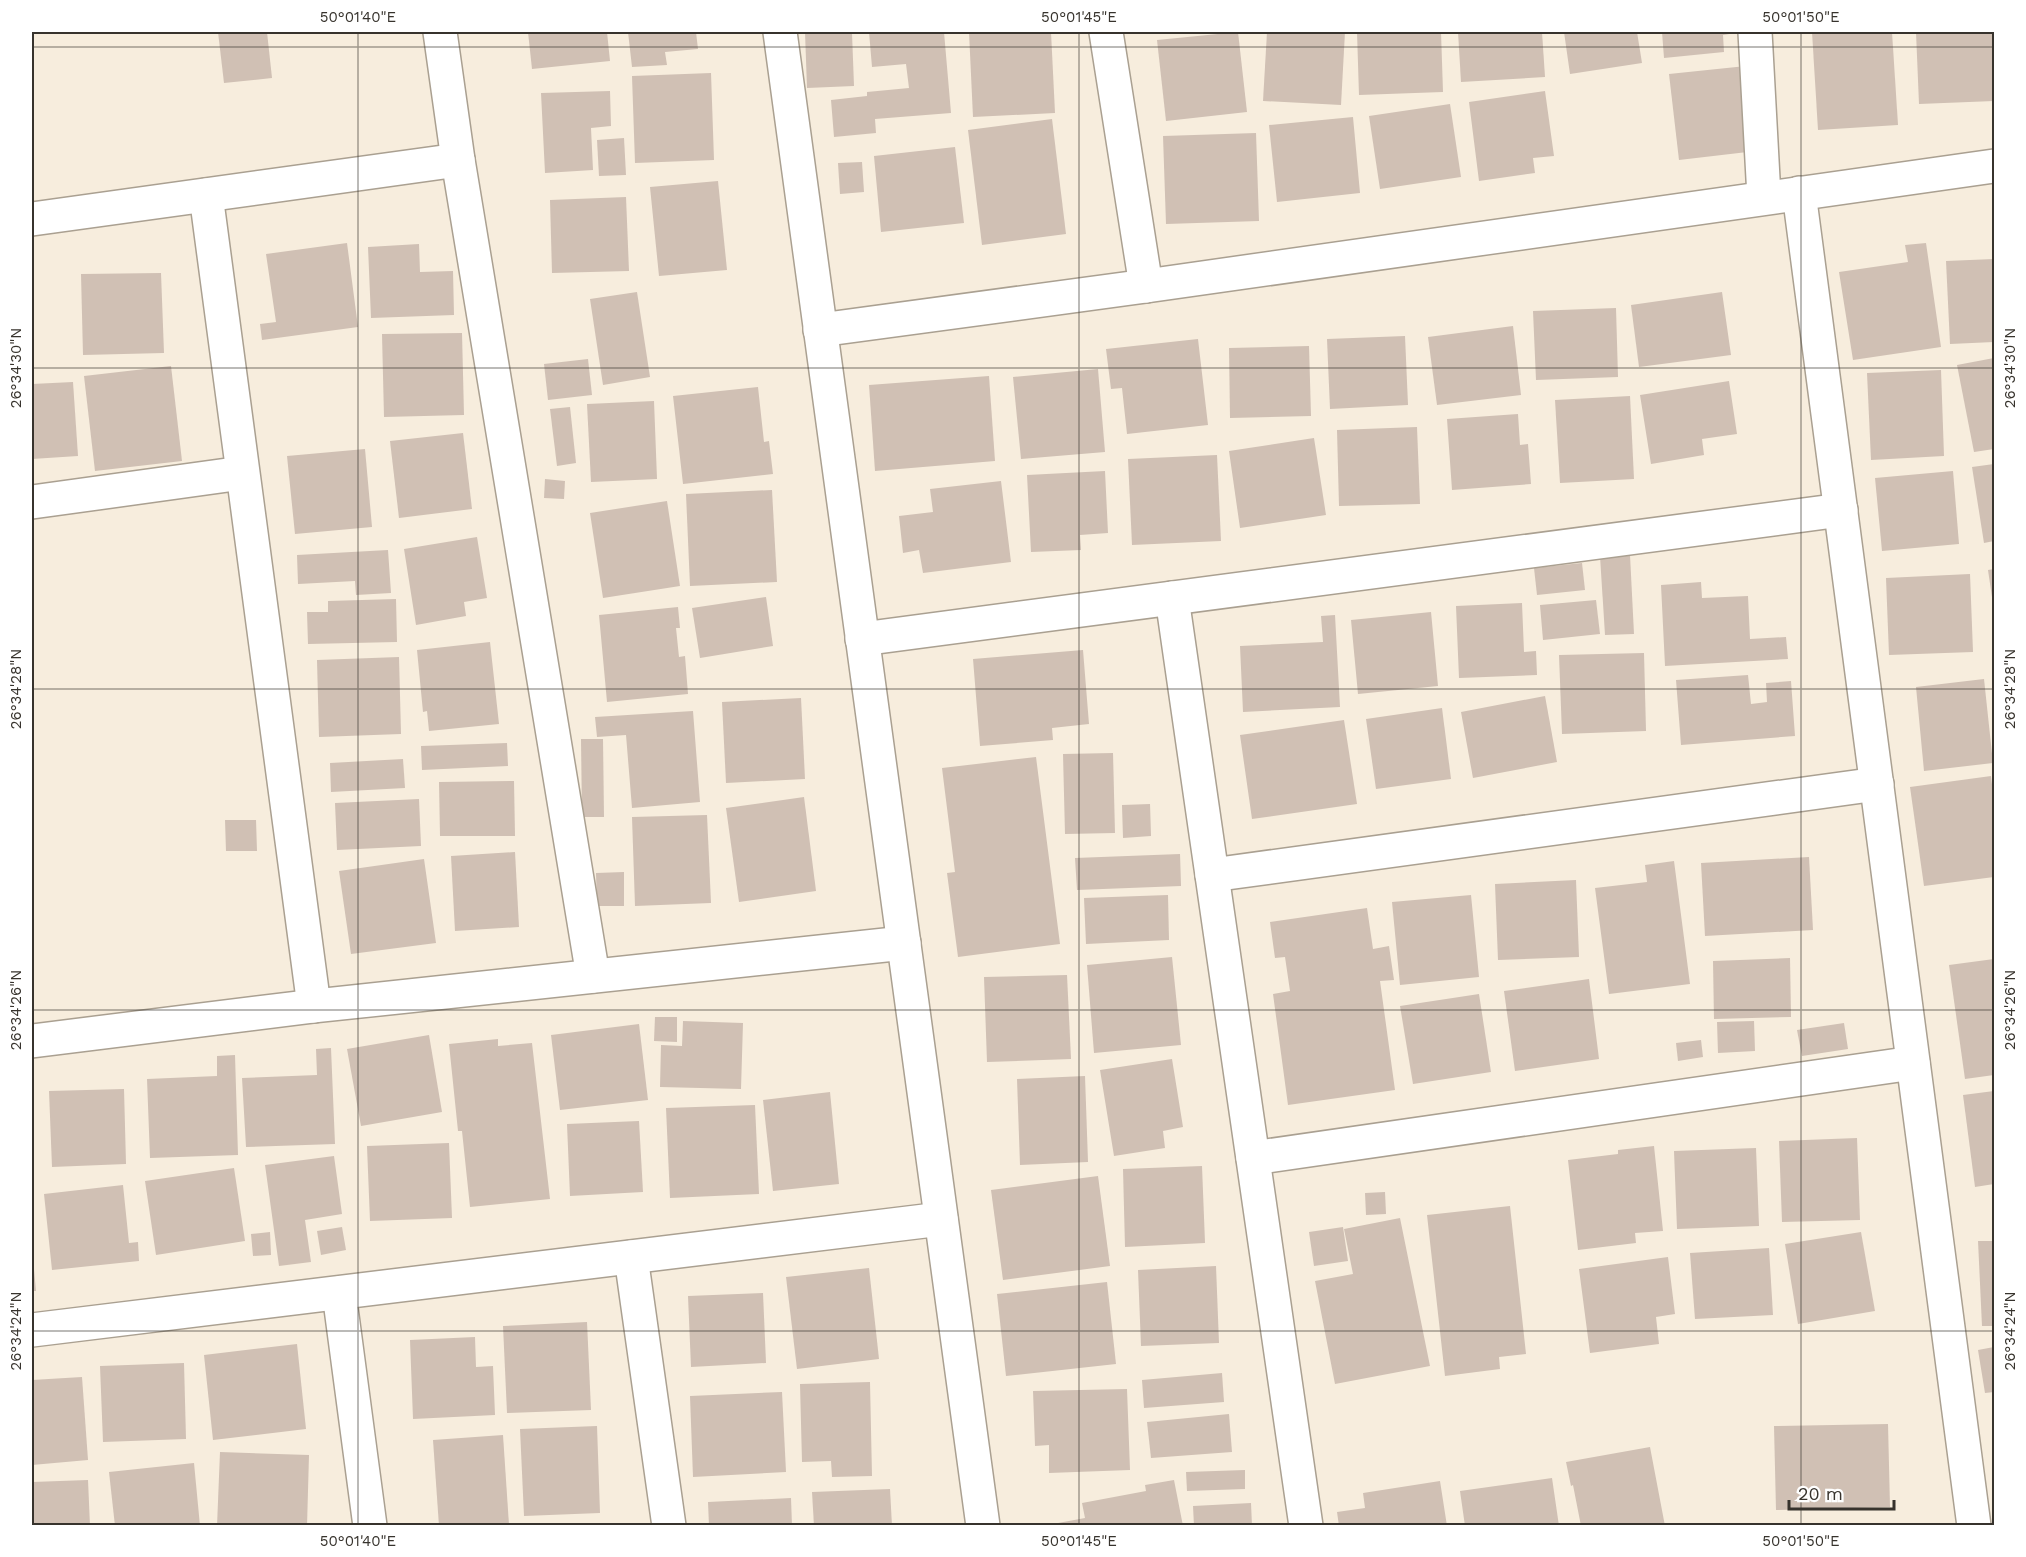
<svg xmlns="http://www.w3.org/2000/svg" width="2026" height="1557" viewBox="0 0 2026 1557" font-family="'Work Sans',sans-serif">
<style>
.building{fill:#d0c0b4}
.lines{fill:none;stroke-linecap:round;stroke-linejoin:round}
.minor-casing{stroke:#aaa091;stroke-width:36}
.minor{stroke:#fff;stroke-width:33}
.ticks{fill:none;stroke:#37332d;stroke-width:1.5;stroke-opacity:0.45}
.neatline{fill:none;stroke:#37332d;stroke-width:2}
.ticks-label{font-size:15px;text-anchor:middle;fill:#37332d}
</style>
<rect width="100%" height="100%" fill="#f7eddd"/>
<g class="building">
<path d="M218 32H267L272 78 224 83Z"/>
<path d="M528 32H607L610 61 532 69Z"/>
<path d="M628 32H696L698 49 665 52 667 65 632 67Z"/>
<path d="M805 32 852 33 854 86 807 88Z"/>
<path d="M869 32H944L951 113 875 119 876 133 834 137 831 100 867 96V92L909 88 906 64 872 67Z"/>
<path d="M969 32H1051L1055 113 973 117Z"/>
<path d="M1238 32 1247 112 1166 121 1157 40Z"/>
<path d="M1267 32H1345L1341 105 1263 101Z"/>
<path d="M1357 32H1441L1443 92 1359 95Z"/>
<path d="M1458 32H1542L1545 77 1461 82Z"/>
<path d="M1564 32H1637L1642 63 1570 74Z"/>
<path d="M1662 32H1736V33L1723 35 1724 52 1664 58Z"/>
<path d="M1812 32H1892L1898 125 1818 130Z"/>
<path d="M1916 32H1994V101L1919 104Z"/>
<path d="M1746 66 1756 151 1679 160 1669 74Z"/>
<path d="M711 73 714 160 635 163 632 76Z"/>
<path d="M610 91 611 126 591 128 593 170 545 173 541 93Z"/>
<path d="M1545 91 1554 156 1533 158 1535 173 1479 181 1469 102Z"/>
<path d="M1450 104 1461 177 1380 189 1369 116Z"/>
<path d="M1353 117 1360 193 1277 202 1269 125Z"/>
<path d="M1052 119 1066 234 982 245 968 130Z"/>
<path d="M1256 133 1259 221 1166 224 1163 136Z"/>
<path d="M624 138 626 175 599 176 597 140Z"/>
<path d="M955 147 964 223 881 232 874 156Z"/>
<path d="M862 162 864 192 840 194 838 163Z"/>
<path d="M718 181 727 270 659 276 650 187Z"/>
<path d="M626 197 629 271 552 273 550 200Z"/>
<path d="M347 243 358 327 262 340 260 324 276 322 266 254Z"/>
<path d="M1926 243 1941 347 1853 360 1839 272 1908 262 1905 245Z"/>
<path d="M419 244 420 272 453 271 454 315 371 318 368 247Z"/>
<path d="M1994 259V342L1950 344 1946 261Z"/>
<path d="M161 273 164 353 83 355 81 274Z"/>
<path d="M637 292 650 377 603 385 590 299Z"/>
<path d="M1722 292 1731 355 1639 367 1631 305Z"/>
<path d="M1616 308 1618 377 1536 380 1533 311Z"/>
<path d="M1513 326 1521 395 1437 405 1428 337Z"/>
<path d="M462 333 464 415 384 417 382 334Z"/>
<path d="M1405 336 1408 405 1330 409 1327 339Z"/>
<path d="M1198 339 1208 425 1127 434 1122 388 1111 389 1106 349Z"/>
<path d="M1309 346 1311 416 1230 418 1229 348Z"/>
<path d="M1994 358V449L1974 452 1957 365Z"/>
<path d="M588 359 592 395 548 400 544 364Z"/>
<path d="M171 366 182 461 95 471 84 376Z"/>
<path d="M1098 369 1105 452 1021 459 1013 377Z"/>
<path d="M1941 370 1944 456 1871 460 1867 373Z"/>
<path d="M989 376 995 461 875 471 869 385Z"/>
<path d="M1729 381 1737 434 1702 439 1704 455 1651 464 1640 395Z"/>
<path d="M73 382 78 456 32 459V384Z"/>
<path d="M758 387 764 442 769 441 773 474 683 484 673 396Z"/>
<path d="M1630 396 1634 479 1560 483 1555 400Z"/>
<path d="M654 401 657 479 591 482 587 404Z"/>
<path d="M570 407 576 463 557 466 550 409Z"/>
<path d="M1518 414 1520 445 1528 444 1531 484 1452 490 1447 419Z"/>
<path d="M1417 427 1420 504 1339 506 1337 430Z"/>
<path d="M463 433 472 509 399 518 390 441Z"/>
<path d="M1314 438 1326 515 1240 528 1229 451Z"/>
<path d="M365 449 372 527 295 534 287 456Z"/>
<path d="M1217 455 1221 541 1132 545 1128 459Z"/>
<path d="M1994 464V541L1984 543 1972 467Z"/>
<path d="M1105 471 1108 533 1080 535 1081 550 1031 552 1027 475Z"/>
<path d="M1953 471 1959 544 1882 551 1875 478Z"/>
<path d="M545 479 565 481 564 499 544 498Z"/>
<path d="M1001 481 1011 562 923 573 919 550 903 553 899 516 933 512 930 489Z"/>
<path d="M772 490 777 582 690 586 686 494Z"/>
<path d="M667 501 680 586 603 598 590 513Z"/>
<path d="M477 537 487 598 464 602 466 616 416 625 404 549Z"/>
<path d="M388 550 391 593 356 595 355 581 298 584 297 555Z"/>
<path d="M1630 555 1634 634 1605 635 1600 556Z"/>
<path d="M1582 563 1585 590 1537 595 1534 568Z"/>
<path d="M1994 569V604H1993L1988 570Z"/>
<path d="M1970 574 1973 652 1889 655 1886 578Z"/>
<path d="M1701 582 1702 598 1748 596 1750 639 1786 637 1788 659 1665 666 1661 585Z"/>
<path d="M766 597 773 646 700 658 692 608Z"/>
<path d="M396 599 397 642 308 644 307 612H328V601Z"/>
<path d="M1596 600 1600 634 1543 640 1540 605Z"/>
<path d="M1522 603 1524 652 1536 651 1537 675 1459 678 1456 606Z"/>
<path d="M678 607 680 628H676L679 657 685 656 688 694 607 702 599 615Z"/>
<path d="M1431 612 1438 686 1358 694 1351 620Z"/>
<path d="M1335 615 1340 707 1243 712 1240 646 1323 642 1321 616Z"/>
<path d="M490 642 499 724 429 731 427 711 423 712 417 650Z"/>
<path d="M1083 650 1089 724 1052 728 1053 740 980 746 973 659Z"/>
<path d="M1644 653 1646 731 1562 734 1559 655Z"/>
<path d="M399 657 401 734 319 737 317 660Z"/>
<path d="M1748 675 1751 704 1767 702 1766 683 1791 681 1795 736 1681 745 1676 680Z"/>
<path d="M1984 679 1993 763 1924 771 1916 687Z"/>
<path d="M1545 696 1557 762 1473 778 1461 712Z"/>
<path d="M801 698 805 779 726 783 722 702Z"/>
<path d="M1442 708 1451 779 1376 789 1366 719Z"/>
<path d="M693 711 700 802 632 808 626 735 597 737 595 717Z"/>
<path d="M1344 720 1357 804 1252 819 1240 735Z"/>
<path d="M581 739H603L604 817H582Z"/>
<path d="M507 743 508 766 422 770 421 746Z"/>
<path d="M1113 753 1115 833 1065 834 1063 754Z"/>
<path d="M1036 757 1060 944 958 957 947 873 955 872 942 768Z"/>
<path d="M403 759 405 788 331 792 330 763Z"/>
<path d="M1991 776 1994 802V877L1924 886 1910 787Z"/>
<path d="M514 781 515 836H440L439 782Z"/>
<path d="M804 797 816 891 739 902 726 808Z"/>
<path d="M419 799 421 846 337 850 335 803Z"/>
<path d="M1150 804 1151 836 1123 838 1122 805Z"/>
<path d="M707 815 711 903 635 906 632 817Z"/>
<path d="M225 820H256L257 851H226Z"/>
<path d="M515 852 519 927 455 931 451 856Z"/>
<path d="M1180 854 1181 886 1077 890 1075 858Z"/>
<path d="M1809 857 1813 930 1705 936 1701 863Z"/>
<path d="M424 859 436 943 351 954 339 871Z"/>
<path d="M1674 861 1690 984 1609 994 1595 888 1647 882 1645 865Z"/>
<path d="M624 872V906H597L596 873Z"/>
<path d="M1576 880 1579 957 1498 960 1495 884Z"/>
<path d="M1168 895 1169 940 1086 944 1084 898Z"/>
<path d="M1471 895 1479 977 1400 985 1392 902Z"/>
<path d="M1367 908 1373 949 1389 946 1394 980 1380 981 1395 1090 1288 1105 1273 994 1290 991 1285 957 1275 958 1270 922Z"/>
<path d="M1172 957 1181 1045 1094 1053 1087 965Z"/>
<path d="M1790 958 1791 1017 1714 1019 1713 961Z"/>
<path d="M1994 959V1075L1965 1079 1949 965Z"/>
<path d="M1067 975 1071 1059 987 1062 984 977Z"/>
<path d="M1589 979 1599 1059 1515 1071 1504 991Z"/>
<path d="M1479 994 1491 1072 1413 1084 1400 1006Z"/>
<path d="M655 1017H677V1042L654 1041Z"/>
<path d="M683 1021 743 1023 741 1089 660 1087 661 1045 682 1046Z"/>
<path d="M1754 1021 1755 1051 1718 1053 1717 1022Z"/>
<path d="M1844 1023 1848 1049 1802 1056 1797 1030Z"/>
<path d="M639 1024 648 1100 560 1110 551 1035Z"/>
<path d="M429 1035 442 1112 361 1126 347 1049Z"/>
<path d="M498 1039V1046L532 1043 550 1199 470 1207 462 1131H458L449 1044Z"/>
<path d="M1701 1040 1703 1057 1678 1061 1676 1043Z"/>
<path d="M331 1048 335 1144 246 1147 242 1078 317 1075 316 1049Z"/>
<path d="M235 1055 238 1155 150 1158 147 1079 217 1076V1056Z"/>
<path d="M1172 1059 1183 1127 1163 1131 1165 1148 1114 1156 1100 1070Z"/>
<path d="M1085 1076 1088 1162 1020 1165 1017 1079Z"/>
<path d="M124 1089 126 1164 52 1167 49 1091Z"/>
<path d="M1994 1091V1184L1975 1187 1963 1095Z"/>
<path d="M830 1092 839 1184 773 1191 763 1100Z"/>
<path d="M755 1105 759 1194 670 1198 666 1108Z"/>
<path d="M639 1121 643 1192 570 1196 567 1124Z"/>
<path d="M1857 1138 1860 1220 1782 1222 1779 1141Z"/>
<path d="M449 1143 452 1218 370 1221 367 1146Z"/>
<path d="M1654 1146 1663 1231 1635 1233 1636 1243 1578 1250 1568 1160 1618 1154V1150Z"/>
<path d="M1756 1148 1759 1226 1677 1229 1674 1151Z"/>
<path d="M334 1156 342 1214 305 1220 311 1262 279 1266 265 1165Z"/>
<path d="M1202 1166 1205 1243 1125 1247 1123 1169Z"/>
<path d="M234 1168 245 1241 156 1255 145 1181Z"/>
<path d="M1098 1176 1110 1266 1003 1280 991 1190Z"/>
<path d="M123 1185 129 1243 138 1242 139 1261 52 1270 44 1194Z"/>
<path d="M1385 1192 1386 1214 1366 1215 1365 1193Z"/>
<path d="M1510 1206 1526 1354 1499 1357 1500 1369 1445 1376 1427 1215Z"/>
<path d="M1400 1218 1430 1366 1335 1384 1315 1281 1353 1274 1344 1229Z"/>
<path d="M342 1227 346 1250 321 1255 317 1231Z"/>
<path d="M1343 1227 1348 1261 1314 1266 1309 1232Z"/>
<path d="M270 1232 271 1255 253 1256 251 1234Z"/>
<path d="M1861 1232 1875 1311 1798 1324 1785 1244Z"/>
<path d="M1978 1241H1994V1326H1982Z"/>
<path d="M1769 1248 1773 1315 1695 1319 1690 1253Z"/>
<path d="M1668 1257 1675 1314 1656 1317 1659 1344 1590 1353 1579 1269Z"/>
<path d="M33 1258 36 1291H32V1259Z"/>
<path d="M1216 1266 1219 1343 1141 1346 1138 1270Z"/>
<path d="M869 1268 879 1359 797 1369 786 1277Z"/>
<path d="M1107 1282 1116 1364 1006 1376 997 1294Z"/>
<path d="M763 1293 766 1363 691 1367 688 1296Z"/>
<path d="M587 1322 591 1410 507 1413 503 1326Z"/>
<path d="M475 1337 476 1367 493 1366 495 1415 413 1419 410 1340Z"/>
<path d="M297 1344 306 1429 213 1440 204 1355Z"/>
<path d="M1994 1347V1392L1985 1393 1978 1350Z"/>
<path d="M184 1363 186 1439 103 1442 100 1366Z"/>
<path d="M1222 1373 1224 1402 1144 1408 1142 1380Z"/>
<path d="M82 1377 88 1460 32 1465V1380Z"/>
<path d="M870 1382 872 1476 832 1477 831 1461 802 1462 800 1384Z"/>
<path d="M1127 1389 1130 1470 1049 1473V1445L1035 1446 1033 1391Z"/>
<path d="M782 1392 786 1472 693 1477 690 1396Z"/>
<path d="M1229 1414 1232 1452 1151 1458 1147 1422Z"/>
<path d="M1888 1424 1890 1507 1776 1510 1774 1426Z"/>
<path d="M597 1426 600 1513 524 1516 520 1429Z"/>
<path d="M503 1435 509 1525 439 1526 433 1440Z"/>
<path d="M1650 1447 1665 1526H1581L1573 1485 1571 1486 1566 1462Z"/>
<path d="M220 1452 309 1455 307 1526H217Z"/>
<path d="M194 1463 200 1526H115L109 1472Z"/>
<path d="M1245 1470V1489L1187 1491 1186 1472Z"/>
<path d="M1552 1478 1559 1526H1465L1460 1491Z"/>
<path d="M88 1480 90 1526H32V1482Z"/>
<path d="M1174 1480 1183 1526H1058V1523L1085 1518 1082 1503 1146 1491 1145 1485Z"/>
<path d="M1440 1481 1447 1526H1339L1337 1512 1365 1508 1363 1493Z"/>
<path d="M890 1489 892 1526H814L812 1492Z"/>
<path d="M791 1498 792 1526H709L708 1502Z"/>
<path d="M1251 1503 1252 1526H1194L1193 1506Z"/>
</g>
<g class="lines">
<g class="minor-casing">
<g id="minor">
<path d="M440 32 458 160 593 976"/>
<path d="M780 32 983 1526"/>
<path d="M1106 32 1146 286"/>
<path d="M1755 32 1764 197"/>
<path d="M1799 193 1974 1526"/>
<path d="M206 195 314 1006"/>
<path d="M32 219 458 160"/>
<path d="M820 330 1146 286 1994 166"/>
<path d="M32 502 242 473"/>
<path d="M1172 598 1306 1526"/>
<path d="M862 639 1841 510"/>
<path d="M1212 875 1877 784"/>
<path d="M32 1041 314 1006 904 943"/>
<path d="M1253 1158 1913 1063"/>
<path d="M631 1257 669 1526"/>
<path d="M339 1293 370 1526"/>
<path d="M32 1330 941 1219"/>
</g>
</g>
<use href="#minor" class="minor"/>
</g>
<path class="ticks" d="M358 32V1526M1079 32V1526M1801 32V1526M32 47H1994M32 368H1994M32 689H1994M32 1010H1994M32 1331H1994"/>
<rect width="2026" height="1557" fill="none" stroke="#ffffff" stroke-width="66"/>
<path d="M1789 1500v9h105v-9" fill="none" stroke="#37332d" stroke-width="3"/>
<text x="1798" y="1500" font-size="18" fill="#37332d" stroke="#ffffff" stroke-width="4.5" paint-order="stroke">20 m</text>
<rect x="33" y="33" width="1960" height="1491" class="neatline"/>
<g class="ticks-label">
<text x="358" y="22">50°01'40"E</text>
<text x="1079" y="22">50°01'45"E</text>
<text x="1801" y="22">50°01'50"E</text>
<text transform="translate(16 368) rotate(-90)" y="5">26°34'30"N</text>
<text transform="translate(2010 368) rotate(-90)" y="5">26°34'30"N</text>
<text transform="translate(16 689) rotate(-90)" y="5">26°34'28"N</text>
<text transform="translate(2010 689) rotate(-90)" y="5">26°34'28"N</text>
<text transform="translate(16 1010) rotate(-90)" y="5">26°34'26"N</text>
<text transform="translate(2010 1010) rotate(-90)" y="5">26°34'26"N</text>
<text transform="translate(16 1331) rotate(-90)" y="5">26°34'24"N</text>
<text transform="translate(2010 1331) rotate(-90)" y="5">26°34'24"N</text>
<text x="358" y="1546">50°01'40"E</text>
<text x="1079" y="1546">50°01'45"E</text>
<text x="1801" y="1546">50°01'50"E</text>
</g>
</svg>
